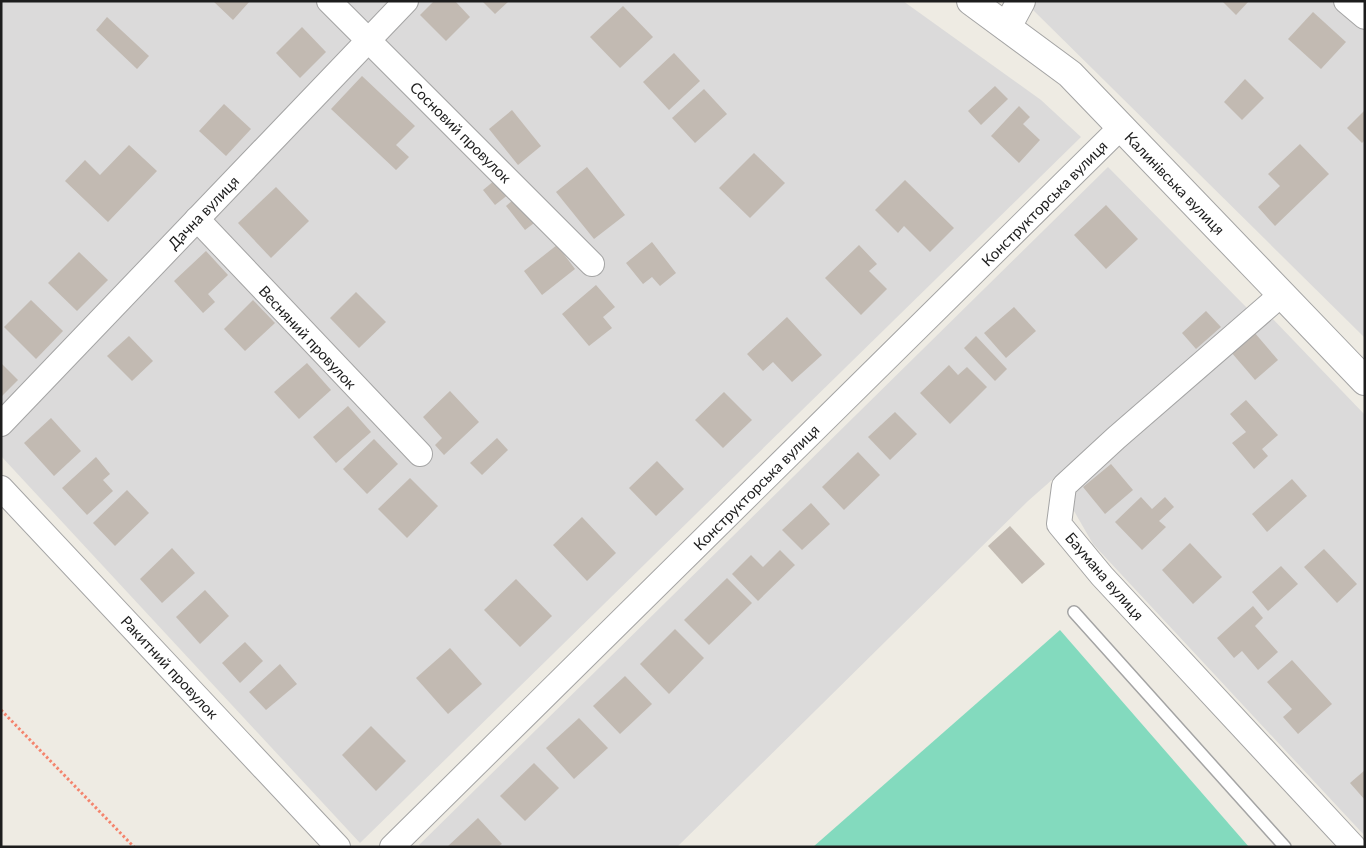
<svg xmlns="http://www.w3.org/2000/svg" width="1366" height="848" viewBox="0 0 1366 848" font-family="Lato,sans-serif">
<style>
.residential{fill:#dbdada}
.pitch{fill:#83dabe}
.building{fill:#c2bab2}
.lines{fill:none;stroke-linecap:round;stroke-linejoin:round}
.service-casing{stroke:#a4a4a4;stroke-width:14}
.minor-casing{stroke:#a4a4a4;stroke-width:26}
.tertiary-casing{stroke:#a4a4a4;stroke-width:30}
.path{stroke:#f4846d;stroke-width:3;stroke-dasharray:2.5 2.5;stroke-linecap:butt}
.service{stroke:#fff;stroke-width:11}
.minor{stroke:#fff;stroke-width:24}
.tertiary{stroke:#fff;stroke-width:28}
.labels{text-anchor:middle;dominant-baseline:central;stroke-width:4;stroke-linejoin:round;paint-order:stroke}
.street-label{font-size:15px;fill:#1d1d1d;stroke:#fff}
</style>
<rect width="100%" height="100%" fill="#eeebe3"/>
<g class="residential">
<path d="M1 1H903L1041 100 1081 137 360 843 1 456Z"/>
<path d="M1034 1H1365V338L1031 8Z"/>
<path d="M1108 167 1247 308 1028 501 677 847H421L419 845Z"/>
<path d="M1267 313 1365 415V836L1093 544 1070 504 1075 482Z"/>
</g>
<path class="pitch" d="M1060 630 1249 847H813Z"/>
<g class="building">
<path d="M213 1H250L233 20Z"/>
<path d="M434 1H455L470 17 446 41 420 15Z"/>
<path d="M482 1H509L495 14Z"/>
<path d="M1222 1H1249L1236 15Z"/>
<path d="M623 6 653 37 620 68 590 37Z"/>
<path d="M1313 12 1346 42 1321 69 1288 39Z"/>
<path d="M107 17 149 56 137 69 96 30Z"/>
<path d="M302 27 326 52 300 78 276 53Z"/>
<path d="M674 53 700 81 669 110 643 82Z"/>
<path d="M362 76 415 126 396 145 409 157 396 170 331 109Z"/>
<path d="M1245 79 1264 98 1242 120 1224 102Z"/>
<path d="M995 86 1008 99 981 125 968 111Z"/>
<path d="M704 89 727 114 695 143 672 118Z"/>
<path d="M224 104 251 129 226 156 199 131Z"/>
<path d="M1019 106 1030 117 1023 124 1040 140 1019 163 991 136Z"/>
<path d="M512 110 541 146 518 165 489 129Z"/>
<path d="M1365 110V140L1362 143 1347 128Z"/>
<path d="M1300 144 1329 174 1275 226 1258 207 1280 186 1268 174Z"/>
<path d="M129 145 157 171 108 222 65 181 85 160 100 175Z"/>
<path d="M754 153 785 183 750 218 719 188Z"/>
<path d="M587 167 625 215 594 239 556 192Z"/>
<path d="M500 176 513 191 495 205 483 190Z"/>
<path d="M905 180 954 228 930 252 904 226 898 233 875 210Z"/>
<path d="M276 187 309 221 271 258 238 223Z"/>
<path d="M519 195 538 220 525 230 506 206Z"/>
<path d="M1106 205 1138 239 1106 269 1074 235Z"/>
<path d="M652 242 676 273 660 286 652 277 643 284 626 263Z"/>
<path d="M557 245 575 269 542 295 524 271Z"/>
<path d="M859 245 877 264 869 271 887 289 861 315 825 278Z"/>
<path d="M206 251 228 275 208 294 215 302 203 313 174 281Z"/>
<path d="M79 252 108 280 77 311 48 283Z"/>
<path d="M596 285 615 307 603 317 612 328 589 346 562 314Z"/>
<path d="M356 292 386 322 359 348 330 318Z"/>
<path d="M31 300 63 331 36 359 4 327Z"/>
<path d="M253 300 275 323 245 351 224 329Z"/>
<path d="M1014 307 1036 331 1006 358 984 333Z"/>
<path d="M1206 311 1221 327 1196 349 1182 333Z"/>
<path d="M787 317 822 355 792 382 773 362 763 371 747 354Z"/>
<path d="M1254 332 1278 360 1255 380 1231 352Z"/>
<path d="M129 336 153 361 132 381 107 356Z"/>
<path d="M976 336 1007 369 995 381 964 348Z"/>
<path d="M1 363 18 380 1 397Z"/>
<path d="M307 363 331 390 299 419 274 392Z"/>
<path d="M949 365 958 375 967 367 987 387 950 424 920 393Z"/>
<path d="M450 391 479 422 444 455 435 445 442 438 423 417Z"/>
<path d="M724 392 752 420 723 448 695 420Z"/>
<path d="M1246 400 1278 435 1262 449 1268 456 1254 469 1232 443 1246 432 1230 414Z"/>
<path d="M348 406 371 432 336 463 313 437Z"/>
<path d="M895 412 917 434 890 460 868 437Z"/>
<path d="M51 418 81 451 54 476 24 443Z"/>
<path d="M497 438 508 450 482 475 470 463Z"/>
<path d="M374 439 398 464 367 494 343 469Z"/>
<path d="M858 452 880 475 844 510 822 487Z"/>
<path d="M96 457 110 474 103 480 113 491 87 515 62 488Z"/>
<path d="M657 461 684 489 656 516 629 488Z"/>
<path d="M1111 464 1133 490 1105 514 1083 487Z"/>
<path d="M410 478 438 506 407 538 378 509Z"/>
<path d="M1292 479 1307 496 1267 532 1252 514Z"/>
<path d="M127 490 149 513 115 546 93 523Z"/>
<path d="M1141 497 1152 509 1165 497 1174 507 1159 521 1166 527 1142 550 1115 522Z"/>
<path d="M811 503 830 524 802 550 782 530Z"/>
<path d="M582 517 616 553 587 581 553 545Z"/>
<path d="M1010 526 1045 564 1022 584 988 546Z"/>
<path d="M1190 543 1222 577 1193 604 1162 570Z"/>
<path d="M172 548 195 573 162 603 140 579Z"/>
<path d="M1324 549 1357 584 1337 603 1304 567Z"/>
<path d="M780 550 795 565 758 601 732 574 751 555 763 567Z"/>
<path d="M1281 566 1298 584 1268 611 1252 592Z"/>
<path d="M727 578 752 603 709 645 684 620Z"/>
<path d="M516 579 552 616 520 647 484 610Z"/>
<path d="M205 590 229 616 200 644 176 617Z"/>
<path d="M1253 606 1263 618 1255 626 1278 652 1258 670 1242 651 1234 658 1217 638Z"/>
<path d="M675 629 704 658 669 694 640 664Z"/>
<path d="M245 642 263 661 240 683 222 663Z"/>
<path d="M450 648 482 684 448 714 416 678Z"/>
<path d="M1292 660 1332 704 1298 734 1283 717 1292 709 1267 682Z"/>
<path d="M280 664 297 684 266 710 249 692Z"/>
<path d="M625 676 652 704 620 734 593 706Z"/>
<path d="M579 718 608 748 574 779 546 748Z"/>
<path d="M371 726 406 761 376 791 342 755Z"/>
<path d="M534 763 559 788 525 821 500 796Z"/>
<path d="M1365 770V800L1350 783Z"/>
<path d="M478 818 502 844 498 847H447Z"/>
</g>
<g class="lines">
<g class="service-casing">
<path id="service" d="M1074 612 1285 847"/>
</g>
<g class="minor-casing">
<g id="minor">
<path d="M329 1 592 264"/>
<path d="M1346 1 1365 17"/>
<path d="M197 219 420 454"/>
<path d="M1282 294 1116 438 1064 486 1059 524 1102 576 1354 847"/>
<path d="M1 424 406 1"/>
<path d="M1 488 338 847"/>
<path d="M392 847 1121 127"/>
</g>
</g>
<g class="tertiary-casing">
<g id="tertiary">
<path d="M971 1 1070 74 1365 381"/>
<path d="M1007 27 1021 1"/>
</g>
</g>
<path class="path" d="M1 710 134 847"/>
<use href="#service" class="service"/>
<use href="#minor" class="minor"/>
<use href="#tertiary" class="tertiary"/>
</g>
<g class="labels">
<g class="street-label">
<text transform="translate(461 132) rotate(45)">Сосновий провулок</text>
<text transform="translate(1175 183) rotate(46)">Калинівська вулиця</text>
<text transform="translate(1044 203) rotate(-45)">Конструкторська вулиця</text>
<text transform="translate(203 212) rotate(-46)">Дачна вулиця</text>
<text transform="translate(308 337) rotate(47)">Весняний провулок</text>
<text transform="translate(756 487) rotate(-45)">Конструкторська вулиця</text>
<text transform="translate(1105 576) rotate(49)">Баумана вулиця</text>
<text transform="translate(170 667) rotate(47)">Ракитний провулок</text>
</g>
</g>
<rect width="1366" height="848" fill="none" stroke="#1d1d1d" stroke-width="5"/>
</svg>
